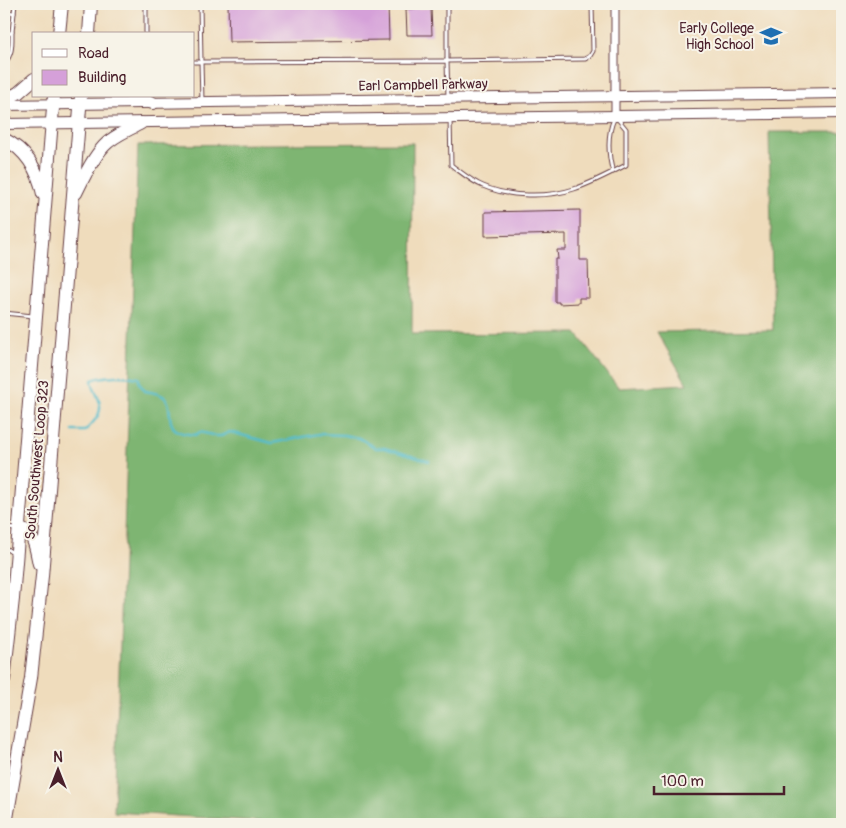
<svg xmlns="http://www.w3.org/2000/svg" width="846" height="828" viewBox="0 0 846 828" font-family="Pangolin,sans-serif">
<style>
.forest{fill:#7eb572;stroke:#646a4e}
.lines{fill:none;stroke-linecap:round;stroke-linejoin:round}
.stream{stroke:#4ebac9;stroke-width:2.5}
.building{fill:#d5a0d9}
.lane-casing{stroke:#633b41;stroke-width:5}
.street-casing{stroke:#633b41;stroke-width:9}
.secondary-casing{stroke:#633b41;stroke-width:12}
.highway-casing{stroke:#633b41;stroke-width:14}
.lane{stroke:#fff;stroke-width:3}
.street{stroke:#fff;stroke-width:7}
.secondary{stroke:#fff;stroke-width:10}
.highway{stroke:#fff;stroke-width:12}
.labels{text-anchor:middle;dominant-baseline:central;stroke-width:4;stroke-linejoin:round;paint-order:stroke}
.poi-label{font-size:14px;fill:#4a1f2b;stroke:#f7f3e8;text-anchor:end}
.street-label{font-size:14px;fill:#4a1f2b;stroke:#f7f3e8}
</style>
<rect width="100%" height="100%" fill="#f7f3e8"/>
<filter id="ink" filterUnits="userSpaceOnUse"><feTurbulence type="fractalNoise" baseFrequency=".02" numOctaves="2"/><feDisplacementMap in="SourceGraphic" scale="10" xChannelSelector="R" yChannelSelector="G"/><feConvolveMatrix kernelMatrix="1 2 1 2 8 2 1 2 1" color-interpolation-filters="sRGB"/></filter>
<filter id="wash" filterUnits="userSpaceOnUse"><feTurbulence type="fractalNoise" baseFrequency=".0096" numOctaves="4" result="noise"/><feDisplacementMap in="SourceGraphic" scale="20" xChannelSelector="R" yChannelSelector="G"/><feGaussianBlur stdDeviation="1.12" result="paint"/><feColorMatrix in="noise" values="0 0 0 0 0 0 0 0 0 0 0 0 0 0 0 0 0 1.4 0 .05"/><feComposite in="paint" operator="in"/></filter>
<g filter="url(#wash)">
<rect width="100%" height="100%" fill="#efdcbc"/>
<path class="forest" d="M769 132H842V824H302L114 812 138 145 413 143 412 334 576 333 619 388 687 384 657 332 773 330Z"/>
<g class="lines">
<g class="stream">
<path d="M4 420H8"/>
<path d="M73 431H85C97 419 105 411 97 395 95 390 92 386 92 380 105 375 126 375 139 378V383L145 391C150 392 157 393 161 395 175 401 165 422 176 430 181 434 190 434 195 435L200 432 216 436H221L230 432 272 443 319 434 344 435 359 438 376 448H384L429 461"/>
</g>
</g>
<g id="blocks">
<g class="building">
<path d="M228 4H388L389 40 229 42Z"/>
<path d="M431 8 432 35H407L406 9Z"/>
<path d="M580 210V260H588L589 298H579V303L559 304V302H555V259H558L557 250H566V234L485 236V212Z"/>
</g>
</g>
</g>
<g filter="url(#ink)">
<use href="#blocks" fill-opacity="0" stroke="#633b41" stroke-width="1"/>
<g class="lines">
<g class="lane-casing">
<g id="lane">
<path d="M146 4V34"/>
<path d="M447 4V61L585 59 590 56 593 51 592 4"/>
<path d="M4 12 14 13"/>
<path d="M4 37 12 32 15 4"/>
<path d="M194 62H201L200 4"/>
<path d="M4 63C13 55 12 44 12 32"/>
<path d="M202 101 201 62 447 61 448 98"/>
<path d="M450 119 451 165C461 172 471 181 483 186 508 197 547 198 574 189 592 183 609 174 626 165V129L617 118"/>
<path d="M613 172C608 156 607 134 614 119"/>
<path d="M4 313 33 316"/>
<path d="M4 528 16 529"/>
<path d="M4 547 14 554"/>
</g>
</g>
<g class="street-casing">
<path id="street" d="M615 4V116"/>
</g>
<g class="secondary-casing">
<g id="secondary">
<path d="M4 105 842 93"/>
<path d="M4 124 842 113"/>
</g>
</g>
<g class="highway-casing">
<g id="highway">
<path d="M59 34 62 4"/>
<path d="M89 34 91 4"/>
<path d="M132 96 153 103"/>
<path d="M4 100 18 93 34 79"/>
<path d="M4 139C26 150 38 170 43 194"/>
<path d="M76 193C84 177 92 159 104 146 114 135 129 130 141 123"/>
<path d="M19 529C35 531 36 551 39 564"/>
<path d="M4 680 13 599 54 96"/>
<path d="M6 824 31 678 42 576 81 96"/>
</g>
</g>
<use href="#lane" class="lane"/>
<use href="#street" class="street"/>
<use href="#secondary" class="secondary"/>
<use href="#highway" class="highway"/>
</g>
</g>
<defs>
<g id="school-bare" transform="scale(1.725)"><path d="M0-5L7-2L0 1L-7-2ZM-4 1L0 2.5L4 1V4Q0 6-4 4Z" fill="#1f6fb2" stroke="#f7f3e8" stroke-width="2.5" paint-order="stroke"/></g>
</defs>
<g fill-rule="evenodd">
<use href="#school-bare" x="771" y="36"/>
</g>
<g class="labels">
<g class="poi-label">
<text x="754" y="28">Early College<tspan x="754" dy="16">High School</tspan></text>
</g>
<g class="street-label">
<text transform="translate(423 85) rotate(-1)">Earl Campbell Parkway</text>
<text transform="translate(37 460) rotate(-85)">South Southwest Loop 323</text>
</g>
</g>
<rect width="846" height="828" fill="none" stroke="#f7f3e8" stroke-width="20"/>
<rect x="32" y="32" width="162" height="65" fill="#f7f3e8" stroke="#b29e9c"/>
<rect x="42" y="49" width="25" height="8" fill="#ffffff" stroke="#b29e9c"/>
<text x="78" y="58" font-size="15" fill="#4a1f2b">Road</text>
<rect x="42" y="70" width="25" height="15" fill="#d5a0d9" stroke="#b29e9c"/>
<text x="78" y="82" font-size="15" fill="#4a1f2b">Building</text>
<g transform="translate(58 770)" stroke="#f7f3e8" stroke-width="4" paint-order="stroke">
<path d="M0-4L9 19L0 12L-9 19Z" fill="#4a1f2b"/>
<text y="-8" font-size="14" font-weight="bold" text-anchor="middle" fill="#4a1f2b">N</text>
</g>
<path d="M654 786v8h130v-8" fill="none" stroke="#4a1f2b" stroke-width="2.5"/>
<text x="661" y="786" font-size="15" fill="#4a1f2b" stroke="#f7f3e8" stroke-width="4" paint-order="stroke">100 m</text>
</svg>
